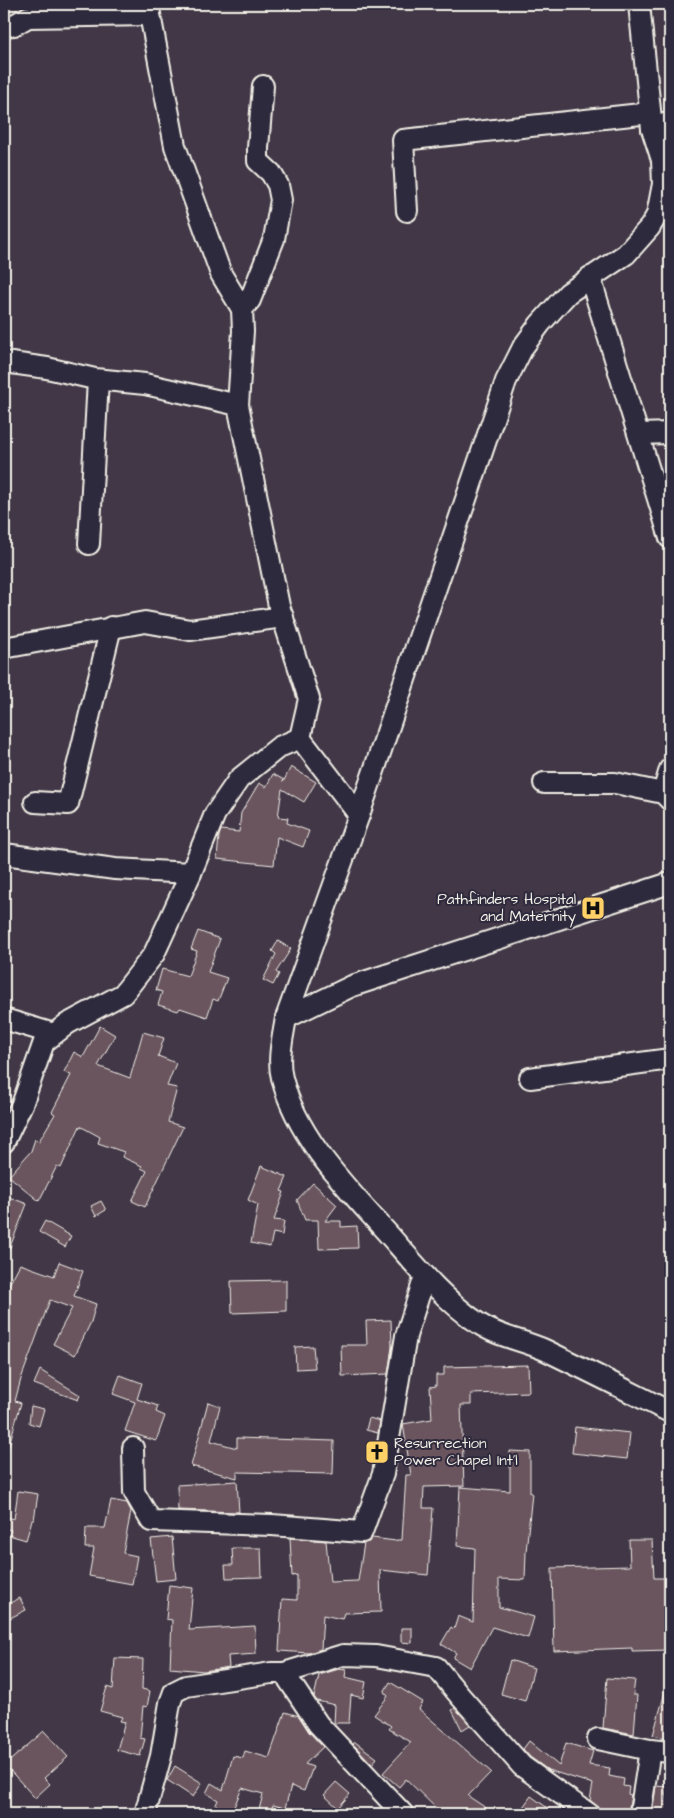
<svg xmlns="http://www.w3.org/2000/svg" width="674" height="1818" viewBox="0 0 674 1818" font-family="'Architects Daughter',sans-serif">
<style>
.building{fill:#6b545f;stroke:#f4f1e8}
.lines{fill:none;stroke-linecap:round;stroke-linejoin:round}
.minor-casing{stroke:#f4f1e8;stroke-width:24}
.minor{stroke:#2f2a3d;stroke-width:20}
.labels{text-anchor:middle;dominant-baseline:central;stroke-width:4;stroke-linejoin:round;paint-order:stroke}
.poi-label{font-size:15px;fill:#f4f1e8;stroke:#2f2a3d;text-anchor:end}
</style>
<rect width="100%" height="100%" fill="#413747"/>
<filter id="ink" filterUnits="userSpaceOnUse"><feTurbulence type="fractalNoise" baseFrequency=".02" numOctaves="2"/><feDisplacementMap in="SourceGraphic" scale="10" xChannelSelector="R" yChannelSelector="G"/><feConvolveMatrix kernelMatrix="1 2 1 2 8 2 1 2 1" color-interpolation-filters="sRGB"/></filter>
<g filter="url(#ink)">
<g class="building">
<path d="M291 767 316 782 304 802 282 789 278 817 288 818 287 823 309 831 303 847 277 837 274 865 217 859 219 836 221 830 239 832 241 813 259 783 266 787 273 774 284 780 283 782Z"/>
<path d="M198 931 220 939 208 972 227 978 218 1001 213 999 207 1017 180 1008 178 1011 158 1005 162 992 156 990 162 969 188 976 197 951 191 949Z"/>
<path d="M278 941 291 949 276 972 279 974 273 985 263 980 276 954 272 951Z"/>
<path d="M100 1026 115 1035 98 1066 130 1078 143 1032 164 1038 158 1056 176 1063 167 1086 177 1088 168 1122 183 1127 145 1207 132 1201 147 1171 141 1168 142 1166 122 1157 124 1152 98 1143 100 1137 80 1126 61 1168 57 1166 39 1201 9 1176 31 1151 35 1139 39 1141 55 1114 52 1112 71 1075 64 1072 74 1052 83 1057Z"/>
<path d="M261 1166 287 1177 281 1191 284 1192 274 1220 284 1221 282 1235 273 1233 270 1247 251 1243 258 1205 248 1200Z"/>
<path d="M313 1183 337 1205 325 1221H341V1227L357 1226 358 1248 319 1249 318 1220H305L297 1200Z"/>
<path d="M4 1195 27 1204 4 1262Z"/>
<path d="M101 1201 106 1210 96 1216 91 1206Z"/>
<path d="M45 1221 71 1236 65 1247 39 1232Z"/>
<path d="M59 1262 83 1271 74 1296 96 1304 91 1322 75 1355 53 1344 72 1308 50 1300 21 1379 15 1401 21 1403 7 1452H4V1294L20 1264 54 1276Z"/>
<path d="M286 1280V1311L232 1313 231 1281Z"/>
<path d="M391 1320 392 1347 388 1374 342 1376 341 1345H367L366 1321Z"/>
<path d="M313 1346 315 1368 296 1369 295 1347Z"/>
<path d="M528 1365 529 1392 471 1394V1405H461L464 1486 424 1487 423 1508H433L428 1575 380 1570 381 1612 344 1613 342 1619 323 1615 321 1649 309 1653 279 1651 282 1599 297 1600V1575L292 1576 290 1538 326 1541 330 1582 358 1581 364 1543 369 1542 372 1538 396 1541V1540H402L406 1475H411L403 1424 432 1419 430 1387 436 1386V1375H444V1367Z"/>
<path d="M40 1370 80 1395 78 1400 34 1384Z"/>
<path d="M120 1375 142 1383 137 1399 158 1406 156 1412 165 1416 156 1441 125 1431 135 1402 113 1394Z"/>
<path d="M208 1402 220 1406 211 1441 237 1448V1438L334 1441 333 1474 237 1472V1478L191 1466Z"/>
<path d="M31 1406 44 1409 39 1426 29 1423Z"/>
<path d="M369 1418 380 1421 378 1433 366 1430Z"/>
<path d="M575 1427 630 1433 627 1459 572 1453Z"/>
<path d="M510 1451 530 1452V1493H532L526 1552 525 1580 499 1579V1607L534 1617 528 1638 492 1627 470 1668 453 1658 456 1653 441 1644 451 1627 454 1629 458 1616 473 1622 475 1548 457 1546 460 1487 510 1491Z"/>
<path d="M237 1481 239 1512 178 1510 177 1485Z"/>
<path d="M18 1491 38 1494 34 1520H32L26 1540 9 1535 11 1530 4 1528V1516L14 1519Z"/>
<path d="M111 1500 127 1503 131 1511 123 1553 137 1556 132 1584 89 1576 94 1548H85L86 1528H105Z"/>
<path d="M172 1537 176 1579 156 1581 151 1539Z"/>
<path d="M629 1540H652L654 1578H670L669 1650 632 1651V1648L554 1651 552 1568 630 1566Z"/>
<path d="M232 1548H261L262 1577 226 1578 225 1565H233Z"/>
<path d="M169 1585 193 1588 189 1630 255 1626 256 1654 228 1656 229 1667 204 1671 170 1668 172 1620 166 1619Z"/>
<path d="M20 1598 26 1610 4 1621V1606Z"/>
<path d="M401 1628H412V1643L401 1642Z"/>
<path d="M115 1658 143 1659 142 1689 150 1691 147 1707 143 1706 140 1738 145 1739 140 1756 117 1750 125 1722 120 1721 122 1717 100 1711 107 1687 113 1689Z"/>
<path d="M510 1660 534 1668 525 1701 501 1694Z"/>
<path d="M339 1669 346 1670 345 1677 366 1682 363 1698 351 1695 349 1723H334L335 1705 317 1701 314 1697 319 1675Z"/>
<path d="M607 1678 635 1680 633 1695H637L634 1734 603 1728Z"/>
<path d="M390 1682 423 1702 419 1709 491 1772 468 1796 495 1814H442L406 1779 399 1787 383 1773 411 1742 389 1729 391 1726 374 1715 388 1696 384 1692Z"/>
<path d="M667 1685 670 1686V1739L653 1735Z"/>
<path d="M455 1708 470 1725 462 1730 452 1710Z"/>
<path d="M285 1712 299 1716 309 1732 323 1747 305 1764 313 1767 304 1791 291 1786 285 1808 273 1805 270 1814H258L263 1794 242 1788 231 1814H221L213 1811 218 1800 206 1793 211 1783 223 1790 233 1756 243 1758 245 1751 269 1758Z"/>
<path d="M44 1731 68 1757 44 1778 50 1784 35 1798 5 1765Z"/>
<path d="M529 1741 559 1766 566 1743 593 1751 589 1765 610 1768 609 1776 624 1779 623 1786 629 1787 628 1794 631 1795 628 1814H620V1812L600 1809 590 1800 593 1784 548 1770 530 1757 523 1749Z"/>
<path d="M355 1742 377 1758 372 1764 353 1744Z"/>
<path d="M175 1766 202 1783 193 1797 167 1780Z"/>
<path d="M336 1782 350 1794 338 1808 324 1795Z"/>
<path d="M656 1786 667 1787 664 1814H652Z"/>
<path d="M531 1796 556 1814H518Z"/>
</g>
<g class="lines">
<g class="minor-casing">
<g id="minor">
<path d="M148 4 175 146 221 274 242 309 243 331 238 405"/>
<path d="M639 4 652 129 662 160 663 184 657 215 650 227 626 254 568 293 540 324 523 347 506 381 359 815 286 1018C283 1037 277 1059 282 1078 297 1139 349 1190 390 1236 417 1267 444 1300 478 1323 498 1337 523 1340 545 1350 587 1370 628 1391 670 1412"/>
<path d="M4 26 14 25 28 17 150 15"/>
<path d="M652 129 670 122"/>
<path d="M407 211 403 140 650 113"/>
<path d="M590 277 670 538"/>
<path d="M242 309 250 300 274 239 281 200 278 185 271 173 258 161V148L263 86"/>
<path d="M4 362 47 368 95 379 145 384 238 405 279 606 309 699 300 738"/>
<path d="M640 434 670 433"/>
<path d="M89 544 98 380"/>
<path d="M9 647 145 622 190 630 283 617"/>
<path d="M544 783H615L663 793 670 800"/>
<path d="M663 793 670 769"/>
<path d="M35 802 68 804 111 627"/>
<path d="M4 854 115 869 191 873"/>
<path d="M286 1018 352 986 670 883"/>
<path d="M4 1019 54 1034"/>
<path d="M530 1078 670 1059"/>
<path d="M4 1142 23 1102 44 1042 67 1024 123 994 154 954 191 873 215 814 239 779 279 747 300 738 359 815"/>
<path d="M133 1448 134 1492 151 1521 272 1525 362 1532 383 1474 406 1336 425 1276"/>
<path d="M284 1673 343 1655 376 1656 436 1667 460 1696 522 1766 589 1814"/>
<path d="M598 1739 650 1750 670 1752"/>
<path d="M145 1814 161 1756 170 1703 174 1692 186 1686 271 1673H284L318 1724 403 1814"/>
<path d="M640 1814 650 1750"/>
</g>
</g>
<use href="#minor" class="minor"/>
</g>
</g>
<defs>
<g id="hospital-square" transform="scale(1.25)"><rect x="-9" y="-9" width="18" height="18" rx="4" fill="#ffd166" stroke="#2f2a3d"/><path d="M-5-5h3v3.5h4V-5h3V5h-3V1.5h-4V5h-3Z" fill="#111"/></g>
<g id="church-square" transform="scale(1.25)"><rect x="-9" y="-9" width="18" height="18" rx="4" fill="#ffd166" stroke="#2f2a3d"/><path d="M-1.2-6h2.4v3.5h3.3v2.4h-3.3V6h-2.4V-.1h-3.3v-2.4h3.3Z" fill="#111"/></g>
</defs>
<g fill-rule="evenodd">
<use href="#hospital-square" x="593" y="908"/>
<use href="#church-square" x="377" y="1452"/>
</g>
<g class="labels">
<g class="poi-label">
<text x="576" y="899">Pathfinders Hospital<tspan x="576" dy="17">and Maternity</tspan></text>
<text x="394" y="1443" text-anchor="start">Resurrection<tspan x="394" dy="17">Power Chapel Int'l</tspan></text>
</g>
</g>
<rect width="674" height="1818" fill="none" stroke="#2f2a3d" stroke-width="20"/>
<rect x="10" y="10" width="654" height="1798" fill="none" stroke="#f4f1e8" stroke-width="2" filter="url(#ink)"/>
</svg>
